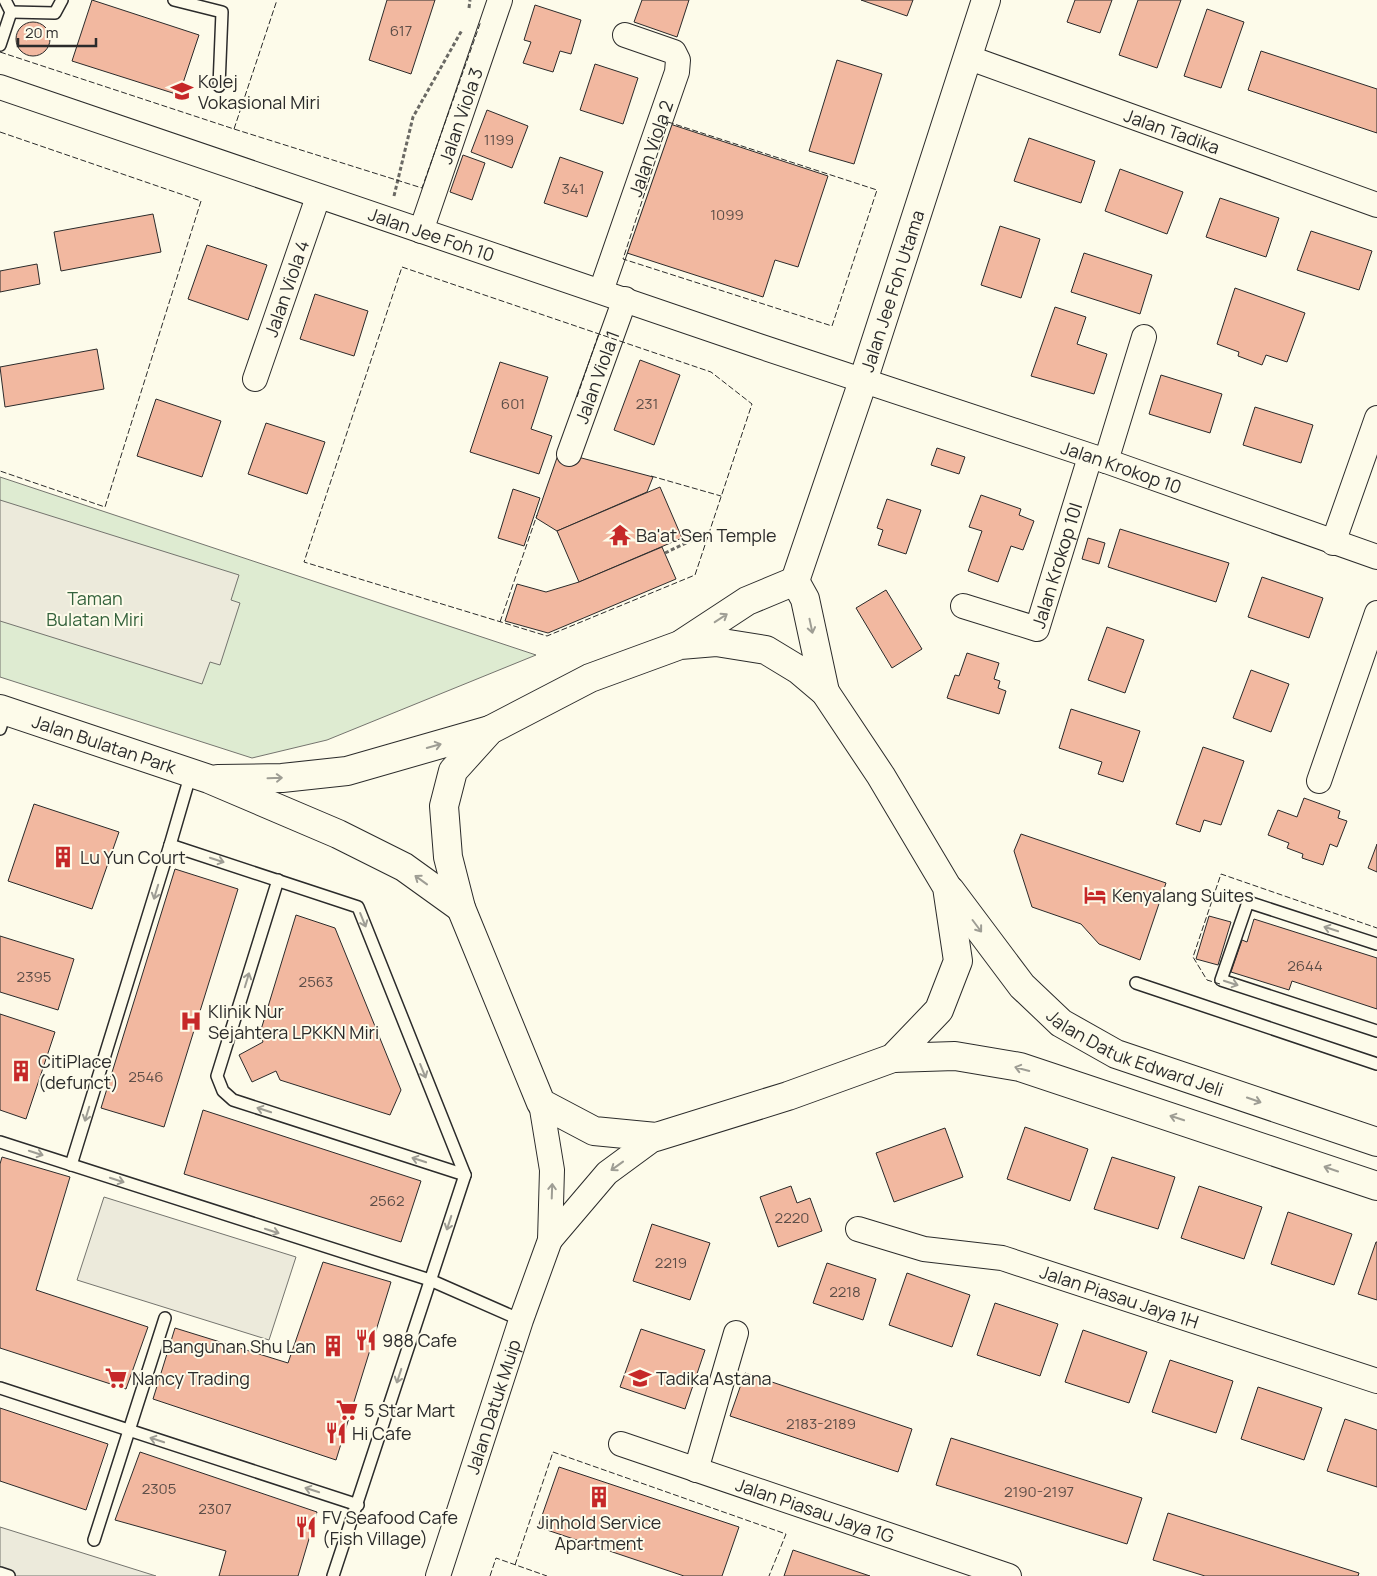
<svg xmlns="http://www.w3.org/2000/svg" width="1377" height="1576" viewBox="0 0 1377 1576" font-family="Manrope,sans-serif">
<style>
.green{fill:#deebd1;stroke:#74746e}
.parking{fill:#eceadb;stroke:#74746e}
.building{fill:#f2b8a0;stroke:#2b2b2b}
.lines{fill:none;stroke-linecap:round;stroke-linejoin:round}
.lane-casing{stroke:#2b2b2b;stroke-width:14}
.street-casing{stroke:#2b2b2b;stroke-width:26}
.secondary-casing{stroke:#2b2b2b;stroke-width:30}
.path{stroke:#6a6964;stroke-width:3;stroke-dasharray:4 2.5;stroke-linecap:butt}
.lane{stroke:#fdfbea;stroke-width:11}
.street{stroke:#fdfbea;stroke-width:24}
.secondary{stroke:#fdfbea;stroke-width:28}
.fence{stroke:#2b2b2b;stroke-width:1;stroke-dasharray:6 2.5;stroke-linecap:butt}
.oneway{stroke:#9e9d94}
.labels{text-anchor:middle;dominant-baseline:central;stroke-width:4;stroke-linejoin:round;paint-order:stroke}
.number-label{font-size:15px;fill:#5d4e48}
.poi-label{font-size:18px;fill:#2b2b2b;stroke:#fdfbea;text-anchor:start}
.street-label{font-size:18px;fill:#2b2b2b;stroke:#fdfbea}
.park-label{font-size:18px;fill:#34623c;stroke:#fdfbea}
</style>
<rect width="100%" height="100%" fill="#fdfbea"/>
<path class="green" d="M0 477 536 655 327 740 252 758 0 677Z"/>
<g class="parking">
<path d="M0 500 239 575 231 600 240 603 220 665 210 662 202 684 0 621Z"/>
<path d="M104 1197 296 1257 269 1340 77 1280Z"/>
<path d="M0 1527 156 1576H0Z"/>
</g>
<g class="building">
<path d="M92 0 199 35 179 95 72 61Z"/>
<path d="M387 0H435L411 74 369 60Z"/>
<path d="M642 0H689L677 37 634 22Z"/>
<path d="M861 0H913L907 16Z"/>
<path d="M1075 0H1112L1100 33 1067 22Z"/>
<path d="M1138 0H1181L1157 68 1119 55Z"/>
<path d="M535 5 581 20 571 54 560 51 553 72 523 63 531 42 524 40Z"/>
<path d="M1207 9 1244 22 1221 88 1184 76Z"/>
<circle cx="33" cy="39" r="17"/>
<path d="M1261 51 1377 89V133L1248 90Z"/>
<path d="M837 60 882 74 854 164 809 151Z"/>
<path d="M595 64 638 78 623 124 580 110Z"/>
<path d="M487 110 528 126 512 168 471 152Z"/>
<path d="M670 124 828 176 798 267 775 260 763 297 627 253Z"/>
<path d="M1029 138 1095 161 1081 203 1014 181Z"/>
<path d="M463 155 485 163 472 200 450 192Z"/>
<path d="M560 157 603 172 587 217 544 203Z"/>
<path d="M1120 169 1183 192 1167 234 1105 211Z"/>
<path d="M1220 198 1279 218 1266 257 1206 237Z"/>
<path d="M153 214 161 252 61 271 54 232Z"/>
<path d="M1000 226 1040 239 1021 298 981 285Z"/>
<path d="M1311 231 1372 251 1359 290 1297 270Z"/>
<path d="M207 245 267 265 248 320 188 299Z"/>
<path d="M1084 253 1152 275 1140 314 1071 292Z"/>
<path d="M37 264 40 284 0 292V271Z"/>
<path d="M1235 288 1305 313 1287 362 1266 355 1262 365 1238 356 1239 352 1217 344Z"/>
<path d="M315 294 368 311 354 356 300 339Z"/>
<path d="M1055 307 1086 317 1077 344 1107 354 1094 394 1031 376Z"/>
<path d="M97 349 104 389 5 407 0 367Z"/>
<path d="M640 360 680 375 654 445 614 430Z"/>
<path d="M500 362 548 377 531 429 552 436 539 474 470 452Z"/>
<path d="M1161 375 1222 394 1210 433 1149 414Z"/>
<path d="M156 399 221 421 202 477 137 456Z"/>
<path d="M1255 407 1313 425 1301 463 1243 445Z"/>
<path d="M266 423 325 442 307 494 248 474Z"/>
<path d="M937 448 965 457 959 474 931 465Z"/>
<path d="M559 452 653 477 647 492 557 531 536 518Z"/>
<path d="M660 487 682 538 579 582 557 531Z"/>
<path d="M513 489 540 498 524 546 498 538Z"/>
<path d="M981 495 1021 509 1019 515 1034 521 1023 550 1011 546 998 582 968 571 982 531 969 527Z"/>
<path d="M887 499 921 510 906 554 878 545 883 530 877 528Z"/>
<path d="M1120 529 1229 563 1216 602 1108 567Z"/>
<path d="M1088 538 1105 543 1099 564 1082 559Z"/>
<path d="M662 547 676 579 548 633 505 621 517 584 546 592 579 582Z"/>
<path d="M1262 577 1323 598 1309 638 1248 617Z"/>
<path d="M886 590 922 649 892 668 856 608Z"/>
<path d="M1107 627 1144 640 1125 693 1088 680Z"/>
<path d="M967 653 999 663 994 679 1000 681 998 688 1006 691 999 714 947 698 955 675 959 676Z"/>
<path d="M1251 670 1289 684 1271 732 1233 718Z"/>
<path d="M1071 709 1140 731 1123 782 1098 774 1102 762 1059 748Z"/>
<path d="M1203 747 1244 761 1221 825 1204 820 1200 832 1176 824Z"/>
<path d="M1304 798 1340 811 1338 818 1347 821 1337 847 1330 844 1323 865 1302 858 1303 854 1287 848 1289 843 1268 835 1278 810 1297 817Z"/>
<path d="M34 804 119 832 92 909 8 881Z"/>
<path d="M1021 834 1166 883 1140 960 1099 944 1081 924 1032 907 1014 851Z"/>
<path d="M1377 844V872L1368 868Z"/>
<path d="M175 869 238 889 164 1127 101 1108Z"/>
<path d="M296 915 335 928 401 1090 390 1115 280 1080 276 1071 252 1082 239 1055 263 1042 260 1033Z"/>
<path d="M1209 916 1231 922 1218 965 1196 959Z"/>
<path d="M1254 919 1377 958V1009L1292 981 1289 990 1231 972 1242 940 1247 942Z"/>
<path d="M0 936 74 959 58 1010 0 992Z"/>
<path d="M0 1014 55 1032 26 1119 0 1110Z"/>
<path d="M203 1110 421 1181 401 1242 184 1174Z"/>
<path d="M1025 1127 1088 1149 1070 1201 1007 1179Z"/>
<path d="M945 1128 963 1177 894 1202 876 1153Z"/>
<path d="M2 1157 70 1177 36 1290 148 1327 126 1389 0 1348V1164Z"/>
<path d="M1112 1157 1175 1177 1158 1229 1094 1209Z"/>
<path d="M791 1186 797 1203 810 1198 822 1231 778 1247 760 1197Z"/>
<path d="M1199 1186 1262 1207 1244 1259 1181 1238Z"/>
<path d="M1288 1212 1352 1234 1334 1285 1271 1264Z"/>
<path d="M652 1224 710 1243 690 1300 633 1281Z"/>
<path d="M1376 1242H1377V1300L1358 1294Z"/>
<path d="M323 1262 391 1282 336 1460 153 1399 175 1328 288 1363Z"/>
<path d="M827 1263 876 1279 863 1320 813 1303Z"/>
<path d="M907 1273 970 1295 952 1347 889 1325Z"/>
<path d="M995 1303 1058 1324 1040 1376 977 1355Z"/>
<path d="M641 1329 705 1350 685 1409 620 1387Z"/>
<path d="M1083 1330 1147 1352 1129 1403 1065 1382Z"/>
<path d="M1170 1360 1233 1381 1216 1433 1152 1412Z"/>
<path d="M745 1373 912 1429 898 1472 730 1416Z"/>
<path d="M1258 1387 1322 1408 1304 1460 1241 1439Z"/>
<path d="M0 1408 108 1444 86 1510 0 1481Z"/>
<path d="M1345 1419 1377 1430V1487L1327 1471Z"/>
<path d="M951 1438 1142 1498 1127 1544 936 1485Z"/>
<path d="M140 1452 317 1512 298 1576H219L226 1551 115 1520Z"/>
<path d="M559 1467 739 1527 722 1576H684L538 1527Z"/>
<path d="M1168 1513 1359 1573 1358 1576H1205L1153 1560Z"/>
<path d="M793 1550 870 1576H784Z"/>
</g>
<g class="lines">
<g class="lane-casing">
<g id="lane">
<path d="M174 0 222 12 219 86"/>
<path d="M11 12 55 13 62 0"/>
<path d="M0 45 11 12 5 0"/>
<path d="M0 729 6 711"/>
<path d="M170 845 358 907 465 1175 333 1576"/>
<path d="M278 880 217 1076 223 1091 233 1100 465 1175"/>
<path d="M1377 944 1248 902 1221 980 1377 1031"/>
<path d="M1136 983 1377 1064"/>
<path d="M0 1142 430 1280 521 1320"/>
<path d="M71 1165 170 845 191 773"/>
<path d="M0 1388 358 1505"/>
<path d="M94 1540 165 1318"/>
<path d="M0 1573 9 1576"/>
</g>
</g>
<g class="street-casing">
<g id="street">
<path id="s1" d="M967 57 1377 205"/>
<path id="s2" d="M0 87 759 346 1106 461 1377 557"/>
<path id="s3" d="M421 231 500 0"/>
<path id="s4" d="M601 291 677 72 678 60 674 52 625 35"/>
<path id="s5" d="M255 379 318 197"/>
<path id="s6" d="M569 454 625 299"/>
<path d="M1106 461 1144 337"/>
<path d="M1333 543 1377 418"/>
<path id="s7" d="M963 606 1037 629 1090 457"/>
<path d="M1319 781 1377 613"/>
<path id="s8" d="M858 1229 924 1249 1002 1258 1377 1381"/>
<path d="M550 1240 607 1173 656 1137"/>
<path id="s9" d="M621 1444 1009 1576"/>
<path d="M696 1470 736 1333"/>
<path id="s10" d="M438 1576 521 1320 550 1240 552 1170 541 1103"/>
</g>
</g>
<g class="secondary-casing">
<g id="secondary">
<path id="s11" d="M795 581 863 381 986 0"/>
<path d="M795 581 805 599 825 692"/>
<path d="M716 642 766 650 799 670 825 692 881 776 947 887 958 961 939 1010 893 1058 788 1096 656 1137 594 1131 541 1103 461 908 448 857 444 806 453 771 490 730 590 678 680 645Z"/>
<path d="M683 643 747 601 795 581"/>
<path id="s12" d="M0 709 209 779 338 834 404 867 461 908"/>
<path d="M218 779 282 778 347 771 490 730"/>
<path id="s13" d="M950 890 1022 986 1061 1023 1116 1054 1377 1142"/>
<path d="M893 1058 955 1056 1020 1067 1377 1186"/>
</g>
</g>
<g class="path">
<path d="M469 8 470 0"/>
<path d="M394 196 413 117 462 30"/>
<path d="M665 553 709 532"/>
</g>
<use href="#lane" class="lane"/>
<use href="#street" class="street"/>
<use href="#secondary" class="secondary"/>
<g class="fence">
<path d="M0 52 234 129 422 188 481 21"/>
<path d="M668 122 877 190 832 326 623 259Z"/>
<path d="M234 129 277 0"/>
<path d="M0 132 201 201 105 507 0 471"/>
<path d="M402 267 711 372 752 404 695 575 547 636 304 562Z"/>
<path d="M577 397 599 333"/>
<path d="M651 476 721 496"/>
<path d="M500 622 537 515"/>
<path d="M1220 984 1207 980 1193 957 1221 874 1377 928"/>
<path d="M515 1565 553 1452 786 1534 769 1576"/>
<path d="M490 1576 496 1558 547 1576"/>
</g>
</g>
<defs><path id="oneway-shaft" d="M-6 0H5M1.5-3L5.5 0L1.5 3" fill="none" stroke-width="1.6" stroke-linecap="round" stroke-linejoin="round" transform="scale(1.25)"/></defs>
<g class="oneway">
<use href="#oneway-shaft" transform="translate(721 618) rotate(-33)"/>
<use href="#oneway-shaft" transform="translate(811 626) rotate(78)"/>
<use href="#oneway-shaft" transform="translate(434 746) rotate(-16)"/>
<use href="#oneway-shaft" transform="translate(275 778) rotate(-2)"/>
<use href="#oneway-shaft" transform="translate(217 860) rotate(18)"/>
<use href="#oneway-shaft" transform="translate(421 880) rotate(-144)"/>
<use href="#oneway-shaft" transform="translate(156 892) rotate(107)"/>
<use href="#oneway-shaft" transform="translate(363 920) rotate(68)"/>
<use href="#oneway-shaft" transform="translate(977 926) rotate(53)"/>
<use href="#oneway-shaft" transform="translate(1331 929) rotate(-162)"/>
<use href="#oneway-shaft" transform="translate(247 980) rotate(-73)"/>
<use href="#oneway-shaft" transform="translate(1231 983) rotate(18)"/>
<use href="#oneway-shaft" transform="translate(1022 1069) rotate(-165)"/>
<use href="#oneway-shaft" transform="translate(423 1071) rotate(68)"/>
<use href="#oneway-shaft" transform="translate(1254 1100) rotate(19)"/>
<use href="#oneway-shaft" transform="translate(264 1110) rotate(-162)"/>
<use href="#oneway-shaft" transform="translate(87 1114) rotate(107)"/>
<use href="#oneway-shaft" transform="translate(1177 1118) rotate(-162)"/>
<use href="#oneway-shaft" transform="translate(36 1153) rotate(18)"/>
<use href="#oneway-shaft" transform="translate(419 1160) rotate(-162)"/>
<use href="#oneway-shaft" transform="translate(617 1166) rotate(144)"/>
<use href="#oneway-shaft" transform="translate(1331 1169) rotate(-161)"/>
<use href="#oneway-shaft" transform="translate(117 1180) rotate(18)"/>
<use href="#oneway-shaft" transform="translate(552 1191) rotate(-88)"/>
<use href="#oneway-shaft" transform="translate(449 1223) rotate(108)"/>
<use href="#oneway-shaft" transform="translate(272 1231) rotate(18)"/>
<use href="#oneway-shaft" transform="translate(399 1376) rotate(108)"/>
<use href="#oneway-shaft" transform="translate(157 1440) rotate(-162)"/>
<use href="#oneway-shaft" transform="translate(312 1490) rotate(-162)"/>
</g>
<defs>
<g id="school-bare" transform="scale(1.725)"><path d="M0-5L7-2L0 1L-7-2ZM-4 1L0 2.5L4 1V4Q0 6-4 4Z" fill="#c62828" stroke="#fdfbea" stroke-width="2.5" paint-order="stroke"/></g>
<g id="temple-bare" transform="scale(1.725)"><path d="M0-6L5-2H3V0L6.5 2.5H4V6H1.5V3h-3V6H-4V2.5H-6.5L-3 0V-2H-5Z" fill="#c62828" stroke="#fdfbea" stroke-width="2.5" paint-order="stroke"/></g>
<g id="building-bare" transform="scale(1.725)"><path d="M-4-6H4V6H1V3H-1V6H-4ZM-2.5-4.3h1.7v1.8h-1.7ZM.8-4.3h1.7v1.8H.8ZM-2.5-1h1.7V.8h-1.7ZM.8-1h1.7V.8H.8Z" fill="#c62828" stroke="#fdfbea" stroke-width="2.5" paint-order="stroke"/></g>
<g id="hotel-bare" transform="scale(1.725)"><path d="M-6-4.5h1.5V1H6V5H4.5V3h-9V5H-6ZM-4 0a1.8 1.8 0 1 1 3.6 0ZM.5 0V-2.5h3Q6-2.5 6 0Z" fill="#c62828" stroke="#fdfbea" stroke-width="2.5" paint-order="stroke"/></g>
<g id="hospital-bare" transform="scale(1.725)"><path d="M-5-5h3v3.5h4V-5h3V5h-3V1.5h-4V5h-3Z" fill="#c62828" stroke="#fdfbea" stroke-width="2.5" paint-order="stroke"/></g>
<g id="restaurant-bare" transform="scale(1.725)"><path d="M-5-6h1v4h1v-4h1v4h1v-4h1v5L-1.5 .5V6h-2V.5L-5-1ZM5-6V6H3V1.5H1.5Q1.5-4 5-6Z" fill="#c62828" stroke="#fdfbea" stroke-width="2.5" paint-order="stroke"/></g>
<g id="supermarket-bare" transform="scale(1.725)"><path d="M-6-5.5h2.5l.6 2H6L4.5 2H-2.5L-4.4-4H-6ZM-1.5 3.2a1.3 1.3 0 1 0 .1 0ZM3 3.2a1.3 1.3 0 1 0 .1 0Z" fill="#c62828" stroke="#fdfbea" stroke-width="2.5" paint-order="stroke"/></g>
</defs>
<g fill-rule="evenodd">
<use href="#school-bare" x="182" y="91"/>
<use href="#temple-bare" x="620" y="535"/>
<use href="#building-bare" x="63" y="857"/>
<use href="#hotel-bare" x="1095" y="895"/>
<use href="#hospital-bare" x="191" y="1021"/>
<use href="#building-bare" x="21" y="1071"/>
<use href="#restaurant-bare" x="366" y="1340"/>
<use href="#building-bare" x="333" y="1346"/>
<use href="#supermarket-bare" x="116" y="1378"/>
<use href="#school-bare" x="640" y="1378"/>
<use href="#supermarket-bare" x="347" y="1410"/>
<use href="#restaurant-bare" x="336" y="1433"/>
<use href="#building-bare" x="599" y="1497"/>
<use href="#restaurant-bare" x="306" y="1527"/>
</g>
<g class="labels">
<g class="number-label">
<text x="401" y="30">617</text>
<text x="499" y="139">1199</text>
<text x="573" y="188">341</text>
<text x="727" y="214">1099</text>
<text x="513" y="403">601</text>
<text x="647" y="403">231</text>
<text x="1305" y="965">2644</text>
<text x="34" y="976">2395</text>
<text x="316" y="981">2563</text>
<text x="146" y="1076">2546</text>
<text x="387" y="1200">2562</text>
<text x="792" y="1217">2220</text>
<text x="671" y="1262">2219</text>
<text x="845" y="1291">2218</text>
<text x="821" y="1423">2183-2189</text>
<text x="159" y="1488">2305</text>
<text x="1039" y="1491">2190-2197</text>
<text x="215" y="1508">2307</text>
</g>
<g class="poi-label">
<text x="198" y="81">Kolej<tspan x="198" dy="21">Vokasional Miri</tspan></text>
<text x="636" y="535">Ba'at Sen Temple</text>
<text x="80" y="857">Lu Yun Court</text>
<text x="1112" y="895">Kenyalang Suites</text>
<text x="208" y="1011">Klinik Nur<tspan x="208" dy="21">Sejahtera LPKKN Miri</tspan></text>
<text x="38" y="1061">CitiPlace<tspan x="38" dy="21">(defunct)</tspan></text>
<text x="382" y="1340">988 Cafe</text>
<text x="316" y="1346" text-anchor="end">Bangunan Shu Lan</text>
<text x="132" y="1378">Nancy Trading</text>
<text x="656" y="1378">Tadika Astana</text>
<text x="364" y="1410">5 Star Mart</text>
<text x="352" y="1433">Hi Cafe</text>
<text x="322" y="1517">FV Seafood Cafe<tspan x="322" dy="21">(Fish Village)</tspan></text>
<text x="599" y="1522" text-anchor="middle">Jinhold Service<tspan x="599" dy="21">Apartment</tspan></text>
</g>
<g class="street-label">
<text stroke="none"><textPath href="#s3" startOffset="122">Jalan Viola 3</textPath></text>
<text stroke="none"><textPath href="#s1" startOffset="218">Jalan Tadika</textPath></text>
<text stroke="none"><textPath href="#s4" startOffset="151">Jalan Viola 2</textPath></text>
<text stroke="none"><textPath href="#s2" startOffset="456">Jalan Jee Foh 10</textPath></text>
<text stroke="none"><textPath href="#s5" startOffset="96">Jalan Viola 4</textPath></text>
<text stroke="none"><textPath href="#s11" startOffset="306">Jalan Jee Foh Utama</textPath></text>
<text stroke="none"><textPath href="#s6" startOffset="82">Jalan Viola 1</textPath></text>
<text stroke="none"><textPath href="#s2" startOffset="1184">Jalan Krokop 10</textPath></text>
<text stroke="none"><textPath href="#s7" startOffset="144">Jalan Krokop 10I</textPath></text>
<text stroke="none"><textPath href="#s12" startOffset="110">Jalan Bulatan Park</textPath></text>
<text stroke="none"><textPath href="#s13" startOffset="254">Jalan Datuk Edward Jeli</textPath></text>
<text stroke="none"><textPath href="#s8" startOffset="271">Jalan Piasau Jaya 1H</textPath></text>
<text stroke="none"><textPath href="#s10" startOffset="178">Jalan Datuk Muip</textPath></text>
<text stroke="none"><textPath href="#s9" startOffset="205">Jalan Piasau Jaya 1G</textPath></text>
</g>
<g class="park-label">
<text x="95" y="598">Taman<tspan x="95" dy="21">Bulatan Miri</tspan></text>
</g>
</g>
<path d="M18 38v8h78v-8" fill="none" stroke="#2b2b2b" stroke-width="2.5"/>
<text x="25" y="38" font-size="15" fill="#2b2b2b" stroke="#fdfbea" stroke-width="4" paint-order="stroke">20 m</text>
</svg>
